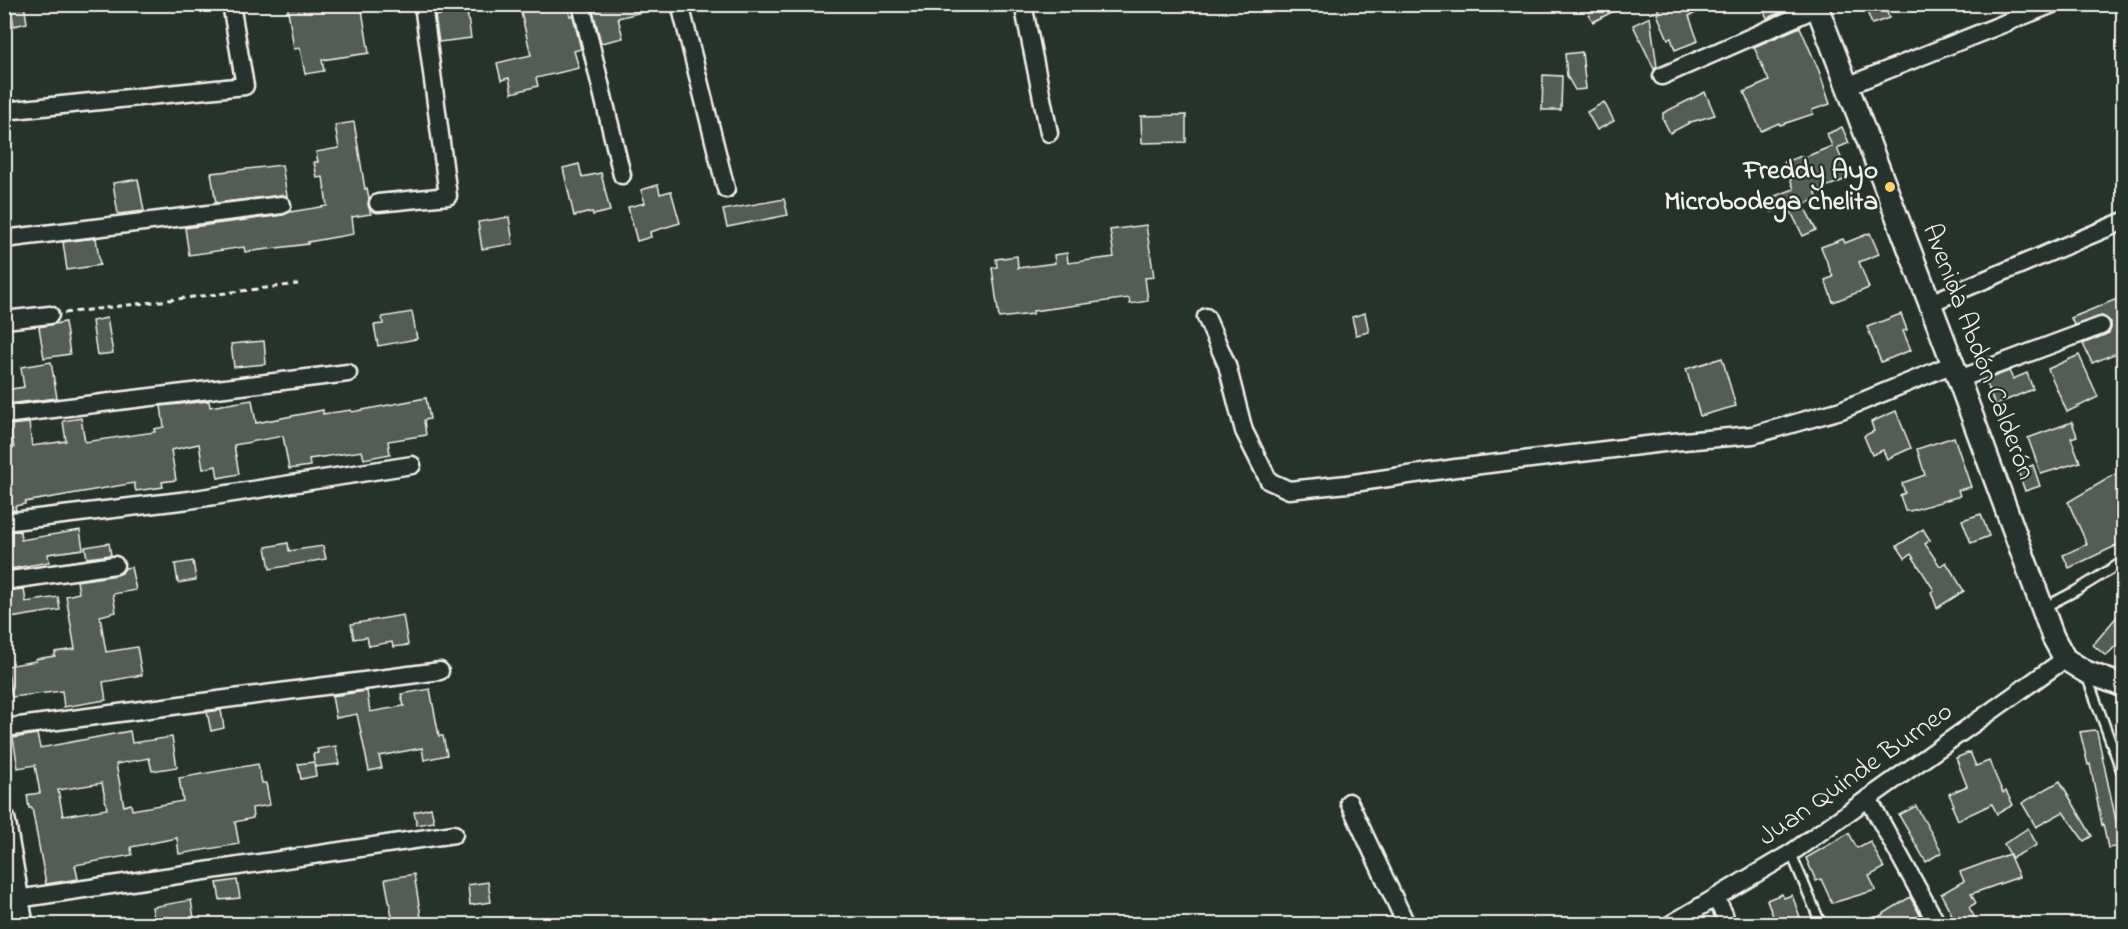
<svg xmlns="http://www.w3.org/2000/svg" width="2128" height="929" viewBox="0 0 2128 929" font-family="'Indie Flower',sans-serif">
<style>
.building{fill:#525c55;stroke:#f4f1e8;stroke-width:1.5;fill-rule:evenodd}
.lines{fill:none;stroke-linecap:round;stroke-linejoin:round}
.service-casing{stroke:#f4f1e8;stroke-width:13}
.minor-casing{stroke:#f4f1e8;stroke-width:21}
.tertiary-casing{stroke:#f4f1e8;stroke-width:26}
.path{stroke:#f4f1e8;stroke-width:3;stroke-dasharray:6 4.5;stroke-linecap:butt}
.service{stroke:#26332d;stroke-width:8}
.minor{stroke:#26332d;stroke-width:16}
.tertiary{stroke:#26332d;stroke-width:21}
.poi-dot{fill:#ffd166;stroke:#26332d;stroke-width:2}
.labels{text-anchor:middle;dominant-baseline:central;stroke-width:4.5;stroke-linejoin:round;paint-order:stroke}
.poi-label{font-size:27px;font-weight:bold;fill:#f4f1e8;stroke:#26332d;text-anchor:end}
.street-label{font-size:27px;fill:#f4f1e8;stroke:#26332d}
</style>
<rect width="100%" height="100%" fill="#26332d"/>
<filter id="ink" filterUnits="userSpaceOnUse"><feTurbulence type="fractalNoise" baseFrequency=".0167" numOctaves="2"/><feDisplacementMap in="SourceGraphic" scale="12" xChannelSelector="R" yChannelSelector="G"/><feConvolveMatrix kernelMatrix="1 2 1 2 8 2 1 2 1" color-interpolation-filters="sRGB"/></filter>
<g filter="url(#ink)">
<g class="building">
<path d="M10 4H24L27 23 14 26Z"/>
<path d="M287 4H361L369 53 322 60 324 71 305 74 300 48 294 49Z"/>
<path d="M519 4H536L537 10 567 4 570 16H573L581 49 574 51 579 68 536 78 538 86 512 93 509 78 501 80 497 63 531 55Z"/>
<path d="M609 4H650V10L618 18 623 38 601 43 593 11 609 6Z"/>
<path d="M1584 4H1627L1593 22Z"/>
<path d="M1656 4H1714L1689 16 1698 41 1675 50 1671 38 1668 39 1657 14 1659 13Z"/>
<path d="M1761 4H1791L1792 7 1767 18Z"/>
<path d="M1864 4H1884L1889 18 1872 24Z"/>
<path d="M467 11 471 38 439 42 435 16Z"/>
<path d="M1650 17 1657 67 1654 69 1633 25Z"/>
<path d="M1800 27 1819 71 1830 104 1812 110 1813 114 1780 125 1779 123 1761 131 1744 92 1769 81 1754 47Z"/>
<path d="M1582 52 1586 89 1575 90 1567 76 1565 54Z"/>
<path d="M1543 75 1562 76 1561 110H1542Z"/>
<path d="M1705 92 1715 115 1691 122 1670 133 1663 119V113Z"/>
<path d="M1604 102 1614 121 1597 130 1587 112Z"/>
<path d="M1186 115V142L1142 143 1141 116Z"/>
<path d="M354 122 365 189 367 188 369 198 368 205 371 214 352 217 354 234 308 242V244L245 252 244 247 189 255 185 228 283 215 290 212 327 206 323 177 317 178 314 162H318L316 152 339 148 335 125Z"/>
<path d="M1842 127 1849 143 1837 148 1849 178 1815 191 1818 199 1803 204 1816 230 1803 236 1788 206 1772 212 1767 199 1794 189 1784 162 1802 156 1803 158 1832 146 1827 134Z"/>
<path d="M579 164 582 177 601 173 610 211 593 215 592 212 574 216 563 168Z"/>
<path d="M282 165 287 196 281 195 216 203 211 173Z"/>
<path d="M138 179 144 211 118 214 113 183Z"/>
<path d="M658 185 660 194 671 191 680 223 650 232 651 237 637 241 628 207 645 203 641 190Z"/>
<path d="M784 199 788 215 727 227 723 210Z"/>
<path d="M509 217 513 244 482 249 478 222Z"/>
<path d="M1146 225 1154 277 1145 278 1148 301 1130 304 1129 298 1033 311V314L999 318 992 268 997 267 996 259 1017 256 1018 268 1055 263 1054 255 1067 253 1068 263 1114 257 1110 230Z"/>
<path d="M1870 233 1879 254 1859 262 1869 288 1833 302 1825 280 1833 277 1821 247 1843 239 1845 243Z"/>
<path d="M96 238 100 265 67 270 63 242Z"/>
<path d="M2124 296V350L2092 363 2083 344 2109 333 2111 328V322L2102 316 2074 325 2071 318Z"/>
<path d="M412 312 417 339 378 346 374 325 383 324 382 317Z"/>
<path d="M1365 313 1369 332 1356 335 1352 317Z"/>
<path d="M1901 314 1907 330 1903 331 1911 350 1881 362 1867 327Z"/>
<path d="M107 318 113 353 97 355 92 321Z"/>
<path d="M65 322 70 354 44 358 39 327Z"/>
<path d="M264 341 266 364 234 367 231 344Z"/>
<path d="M2079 355 2098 397 2067 412 2048 369Z"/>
<path d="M1722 358 1736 406 1700 416 1686 369Z"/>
<path d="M51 362 57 398 7 404 4 390 24 387 21 367Z"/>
<path d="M2009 371 2013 379 2027 373 2033 389 1995 405 1985 380Z"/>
<path d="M426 398 430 419 424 420 426 435 388 441 390 454 364 459 362 451 309 459 310 466 289 469 283 436 234 445 239 474 218 478 216 466 203 469 199 444 171 450 176 480 162 482 163 487 136 491 134 483 25 502V504L15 506 16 510 4 511V449L14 448 10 425 29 423 32 446 66 441 63 421 81 418 85 442 155 432 154 429 164 427 161 406 209 401 210 407 252 400 256 423 323 410V414L351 410 352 412Z"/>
<path d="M1896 411 1911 448 1887 459 1883 450 1872 455 1864 436 1874 431 1871 422Z"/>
<path d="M2072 422 2077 436 2071 438 2080 462 2041 474 2028 438Z"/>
<path d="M1954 437 1971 487 1958 490 1960 496 1910 511H1905L1900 495 1905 493 1902 483 1925 475 1917 449Z"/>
<path d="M2033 465 2040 486 2025 491 2018 471Z"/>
<path d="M2124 469V542L2069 568 2063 555 2087 544 2068 502Z"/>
<path d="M1981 514 1989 536 1971 543 1962 520Z"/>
<path d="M1923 529 1930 540 1925 544 1940 566 1946 562 1964 591 1937 608 1931 592 1934 590 1911 554 1905 558 1897 546Z"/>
<path d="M80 530 83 549 48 554 49 562 4 570V532L20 531 21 540Z"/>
<path d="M109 543 111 555 87 558 85 547Z"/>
<path d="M288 543 289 551 323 546 326 559 270 569 266 547Z"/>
<path d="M193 561 196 580 178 583 175 564Z"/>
<path d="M131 567 136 590 113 594 116 612 100 616 106 652 137 647 142 675 103 682 106 700 64 707 62 691 12 697 7 666 36 661 35 659 55 656V652L75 649 66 596 79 593 77 581 117 575 122 573 125 568Z"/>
<path d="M24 589 26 602 58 597 60 610 4 619V591Z"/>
<path d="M2124 608V637L2106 656 2093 645Z"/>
<path d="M403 615 408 645 393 647 392 642 369 646 367 637 354 639 351 624Z"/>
<path d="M430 689 439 736H443L447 755 424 760 422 748 379 756 382 768 369 771 357 714 336 718 332 696 367 691 370 712 404 706 401 694Z"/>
<path d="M221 710 224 728 211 731 207 712Z"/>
<path d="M2094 730 2097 732 2118 830H2124V846L2108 848 2103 824 2102 825 2090 764 2088 765 2080 732Z"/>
<path d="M130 731 132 743 172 737 177 767 152 771 149 758 116 764 124 806 131 804 132 810 183 801 179 778 258 764 262 783H266L270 805 252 808 253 818 235 822 239 844 179 854 177 838 131 847 132 855 75 865 78 879 46 884 32 808H29L27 795 40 793 35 765 18 768 13 738 37 734 40 748ZM102 783 107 809 63 816 58 790Z"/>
<path d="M336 746 339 764 315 767 313 754 318 753 317 749Z"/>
<path d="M1970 752 1976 766 1989 761 2003 793 2006 791 2013 805 1997 814 1992 804 1958 820 1952 806 1954 805 1949 794 1967 786 1956 758Z"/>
<path d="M314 762 316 776 301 779 298 764Z"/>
<path d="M2060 781 2092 836 2084 841 2063 812 2036 827 2022 803Z"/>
<path d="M1916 806 1942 852 1926 862 1899 815Z"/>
<path d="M431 808 434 822 417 825 414 812Z"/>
<path d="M2028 828 2037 845 2012 858 2004 844Z"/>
<path d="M1849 833 1857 848 1870 841 1884 868 1869 876 1876 890 1832 903 1821 879 1816 881 1806 858Z"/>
<path d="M2009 854 2019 877 1971 894 1976 903 1969 907 1978 924H1957L1941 894 1964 881 1960 872Z"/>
<path d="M414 874 421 917 393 922 385 879Z"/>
<path d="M237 880 240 898 220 900 217 883Z"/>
<path d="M488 882 491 902 470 905 468 885Z"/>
<path d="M1782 894 1784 898 1792 895 1800 917 1797 918 1800 924H1776L1767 900Z"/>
<path d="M1910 897 1925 924H1867Z"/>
<path d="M191 900 195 924H155L152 907Z"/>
</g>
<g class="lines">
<g class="service-casing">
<g id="service">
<path d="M2043 608 2077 590 2124 561"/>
<path d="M2087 677 2124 778"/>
<path d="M1791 853 1821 924"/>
</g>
</g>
<g class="minor-casing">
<g id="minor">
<path d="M581 4 622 175"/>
<path d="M680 4 726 189"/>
<path d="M1023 4 1049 133"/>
<path d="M1662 76 1817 8"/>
<path d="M1847 86 2053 4"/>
<path d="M4 111 245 86 231 4"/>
<path d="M378 203 448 196 423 4"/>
<path d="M4 239 282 205"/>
<path d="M1930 303 2124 221"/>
<path d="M1206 317 1227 365 1244 431 1269 481 1289 490 1347 484 1456 468 1672 442 1753 435 1841 410 1953 364"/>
<path d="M4 320 50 315"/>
<path d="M1959 379 2101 326"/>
<path d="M4 415 348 373"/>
<path d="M4 522 189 500 412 465"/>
<path d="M4 581 115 565"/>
<path d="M4 728 440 671"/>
<path d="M1868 798 1937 924"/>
<path d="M1349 802 1406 924"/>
<path d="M17 899 454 834"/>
<path d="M1716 899 1724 914 1726 924"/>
<path d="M1671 924 1791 853 2065 659"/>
</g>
</g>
<g class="tertiary-casing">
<g id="tertiary">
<path d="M1816 4 1953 364 2053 637 2065 659 2086 672 2124 686"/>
<path d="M4 820 22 924"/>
</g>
</g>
<path class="path" d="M64 313 298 284"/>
<use href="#service" class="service"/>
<use href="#minor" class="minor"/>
<use href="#tertiary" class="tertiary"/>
</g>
</g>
<circle class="poi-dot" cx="1890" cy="187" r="6"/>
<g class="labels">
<g class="poi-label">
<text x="1878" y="171">Freddy Ayo<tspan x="1878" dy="31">Microbodega chelita</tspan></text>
</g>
<g class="street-label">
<text transform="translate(1978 352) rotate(69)">Avenida Abdón Calderón</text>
<text transform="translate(1856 775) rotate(-35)">Juan Quinde Burneo</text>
</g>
</g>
<rect width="2128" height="929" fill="none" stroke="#26332d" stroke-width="24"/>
<rect x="12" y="12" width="2104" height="905" fill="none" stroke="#f4f1e8" stroke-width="2" filter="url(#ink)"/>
</svg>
